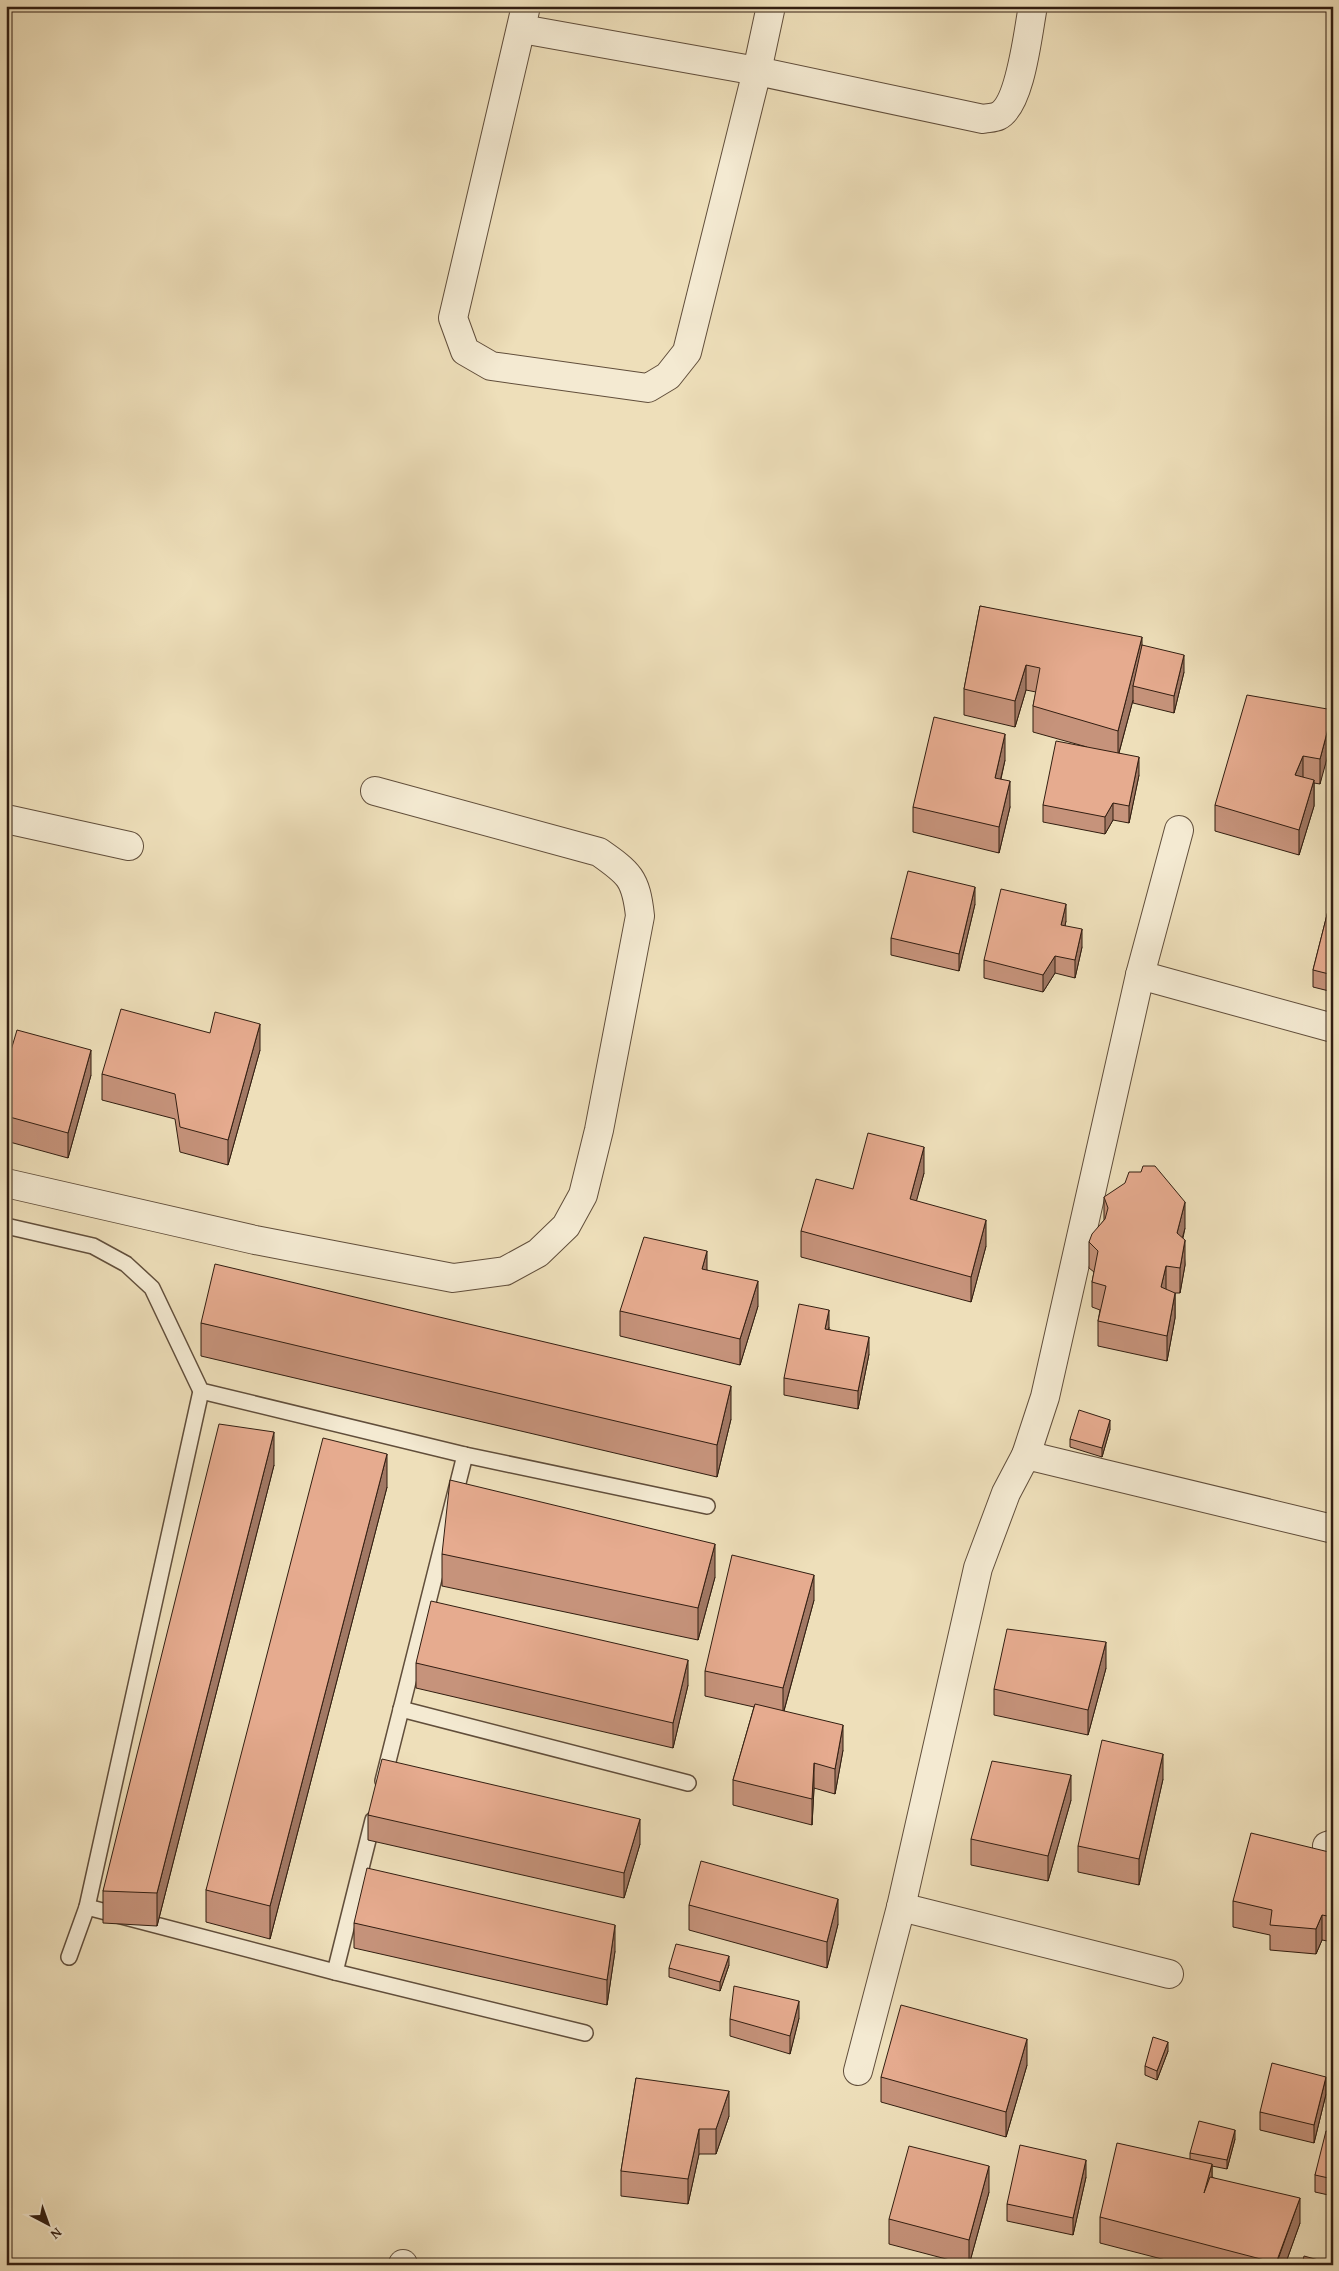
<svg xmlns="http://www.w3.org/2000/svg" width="1339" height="2271" viewBox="0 0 1339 2271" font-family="'Gentium Book Plus',serif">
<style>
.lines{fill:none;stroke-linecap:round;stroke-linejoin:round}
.lane-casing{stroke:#614e3b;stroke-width:18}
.street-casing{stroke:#614e3b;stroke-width:30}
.lane{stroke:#f4ead2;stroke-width:15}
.street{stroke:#f4ead2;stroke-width:28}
.wall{fill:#c6937b;stroke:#321e11}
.shaded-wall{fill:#a17864;stroke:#321e11}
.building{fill:#e6ab8f;stroke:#321e11}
</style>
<rect width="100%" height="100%" fill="#eedfba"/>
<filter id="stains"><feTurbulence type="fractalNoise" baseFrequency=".004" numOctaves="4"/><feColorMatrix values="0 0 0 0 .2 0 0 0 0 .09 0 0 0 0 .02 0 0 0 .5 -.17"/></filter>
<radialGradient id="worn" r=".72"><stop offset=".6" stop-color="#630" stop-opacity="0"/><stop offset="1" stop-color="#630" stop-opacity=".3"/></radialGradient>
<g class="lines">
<g class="lane-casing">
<g id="lane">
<path d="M6 1226 93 1246 126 1264 152 1288 201 1391 465 1455 707 1506"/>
<path d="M401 1709 688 1783"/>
<path d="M383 1781 465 1455"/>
<path d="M87 1907 335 1972 585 2033"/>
<path d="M69 1957 87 1907 201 1391"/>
<path d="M335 1972 373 1820"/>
</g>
</g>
<g class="street-casing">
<g id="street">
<path d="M526 6 453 318 465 351 491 366 648 388 668 376 687 352 757 71 771 6"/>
<path d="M522 29 757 71 983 119C987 118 994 118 998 116 1021 105 1028 31 1033 6"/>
<path d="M6 819 129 846"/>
<path d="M1140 975 1333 1028"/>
<path d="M6 1183 255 1240 453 1278 505 1271 538 1253 566 1226 583 1195 599 1130 640 916C636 878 629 873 599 852L375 791"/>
<path d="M1026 1455 1045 1397 1140 975 1179 830"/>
<path d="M1327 1846 1333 1844"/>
<path d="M901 1907 1169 1974"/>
<path d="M858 2071 901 1907 978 1568 1006 1493 1026 1455 1333 1529"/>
<path d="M403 2265V2264"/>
</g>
</g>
<use href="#lane" class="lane"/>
<use href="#street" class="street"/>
</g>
<g class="wall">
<path d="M980 606 1142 645 1184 672 1174 713 1133 703V700L1119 753 1139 775 1129 823 1113 820 1105 834 1043 822V805L1087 747 1033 732V706L1036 692 1026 690 1015 727 964 715V689Z"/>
<path d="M1333 710 1320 784 1314 783V806L1299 855 1215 831V805Z"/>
<path d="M1005 760 1001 779 1010 807 999 853 913 832V807Z"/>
<path d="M1333 891V992L1313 987V970Z"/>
<path d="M975 904 959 971 891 955V938Z"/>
<path d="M1066 921 1065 925 1082 947 1075 978 1055 973 1043 992 984 978V960Z"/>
<path d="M260 1050 228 1165 180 1152 175 1119 102 1100V1074Z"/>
<path d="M6 1067 91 1075 68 1158 6 1141Z"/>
<path d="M924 1173 916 1201 986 1246 971 1302 801 1257V1231L853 1189Z"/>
<path d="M1104 1197 1185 1228 1183 1238 1185 1265 1180 1293H1175V1318L1167 1361 1098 1346V1321L1100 1310 1092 1307V1282L1094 1272 1089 1268V1242L1104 1220Z"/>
<path d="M707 1270 758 1306 740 1365 620 1336V1311Z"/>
<path d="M201 1323 731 1419 717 1477 201 1356Z"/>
<path d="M829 1327V1329L869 1354 858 1409 784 1395V1378Z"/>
<path d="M1110 1429 1102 1457 1070 1447V1439Z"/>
<path d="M274 1465 157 1926 103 1923V1891Z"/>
<path d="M387 1487 270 1939 206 1922V1890Z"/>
<path d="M442 1554 715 1577 698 1640 442 1586Z"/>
<path d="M814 1600 784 1711 843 1750 835 1794 814 1788 812 1825 733 1805V1780L754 1707 705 1696V1671Z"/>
<path d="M416 1663 688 1685 673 1748 416 1688Z"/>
<path d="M1106 1668 1088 1735 994 1715V1689Z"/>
<path d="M1163 1779 1139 1885 1078 1872V1846Z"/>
<path d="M1071 1800 1048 1881 971 1865V1839Z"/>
<path d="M368 1815 640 1844 624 1898 368 1840Z"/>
<path d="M1333 1853V1942L1322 1940 1316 1954 1270 1950V1935L1233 1927V1901Z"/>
<path d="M689 1905 838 1924 827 1968 689 1930Z"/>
<path d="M354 1923 615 1951 607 2005 354 1948Z"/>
<path d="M729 1965 720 1991 669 1977V1968Z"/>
<path d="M799 2018 790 2054 730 2036V2019Z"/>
<path d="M1168 2051 1157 2080 1145 2075V2066Z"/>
<path d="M1027 2065 1006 2137 881 2102V2077Z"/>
<path d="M636 2078 729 2116 716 2154H699L688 2204 621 2196V2171Z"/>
<path d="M1326 2094 1314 2143 1260 2130V2112Z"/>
<path d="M1333 2132V2196L1315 2192V2175Z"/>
<path d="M1235 2139 1227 2169 1212 2166V2177L1300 2223 1285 2265H1185L1100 2243V2217L1190 2159V2153Z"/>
<path d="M1086 2177 1073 2235 1007 2221V2204Z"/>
<path d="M989 2192 969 2265 889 2244V2219Z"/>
</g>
<g class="shaded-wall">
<path d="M1142 637V663L1133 686V700L1118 756V731Z"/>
<path d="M1184 655V672L1174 713V696Z"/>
<path d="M1026 665V690L1015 727V701Z"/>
<path d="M1333 711V737L1320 784V759Z"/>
<path d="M1005 734V760L995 803V778Z"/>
<path d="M1303 756V781L1295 775Z"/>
<path d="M1139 757V775L1129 823V806Z"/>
<path d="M1314 780V806L1299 855V830Z"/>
<path d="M1010 781V807L999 853V827Z"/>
<path d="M1113 803V820L1105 834V817Z"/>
<path d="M975 887V904L959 971V954Z"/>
<path d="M1066 904V921L1061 942V925Z"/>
<path d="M1082 929V947L1075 978V960Z"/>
<path d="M1055 956V973L1043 992V975Z"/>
<path d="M260 1024V1050L228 1165V1140Z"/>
<path d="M91 1050V1075L68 1158V1133Z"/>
<path d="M924 1147V1173L910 1225V1199Z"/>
<path d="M1185 1202V1228L1177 1258V1233Z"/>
<path d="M986 1220V1246L971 1302V1277Z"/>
<path d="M1185 1240V1265L1180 1293V1268Z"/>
<path d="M707 1251V1277L702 1269Z"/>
<path d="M1166 1266V1291L1161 1287Z"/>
<path d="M758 1281V1306L740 1365V1339Z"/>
<path d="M1175 1293V1318L1167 1361V1336Z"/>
<path d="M829 1310V1327L825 1346V1329Z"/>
<path d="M869 1337V1354L858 1409V1391Z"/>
<path d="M731 1386V1419L717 1477V1445Z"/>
<path d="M1110 1420V1429L1102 1457V1448Z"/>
<path d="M274 1432V1465L157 1926V1893Z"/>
<path d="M387 1454V1487L270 1939V1906Z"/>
<path d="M715 1544V1577L698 1640V1608Z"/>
<path d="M814 1575V1600L783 1714V1688Z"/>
<path d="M1106 1642V1668L1088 1735V1710Z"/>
<path d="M688 1660V1685L673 1748V1723Z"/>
<path d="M843 1725V1750L835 1794V1769Z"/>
<path d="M1163 1754V1779L1139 1885V1859Z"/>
<path d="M814 1763V1788L812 1825V1799Z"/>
<path d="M1071 1775V1800L1048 1881V1856Z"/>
<path d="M640 1819V1844L624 1898V1873Z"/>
<path d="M838 1899V1924L827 1968V1942Z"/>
<path d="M1322 1915V1940L1316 1954V1929Z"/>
<path d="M615 1925V1951L607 2005V1980Z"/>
<path d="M729 1956V1965L720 1991V1982Z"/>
<path d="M799 2001V2018L790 2054V2036Z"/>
<path d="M1027 2039V2065L1006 2137V2112Z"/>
<path d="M1168 2042V2051L1157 2080V2071Z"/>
<path d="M1326 2077V2094L1314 2143V2125Z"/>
<path d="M729 2091V2116L716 2154V2129Z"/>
<path d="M699 2129V2154L688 2204V2179Z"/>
<path d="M1235 2130V2139L1227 2169V2160Z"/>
<path d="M1086 2160V2177L1073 2235V2218Z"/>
<path d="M1212 2164V2190L1204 2193Z"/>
<path d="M989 2166V2192L969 2265V2240Z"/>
<path d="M1300 2198V2223L1285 2265H1276Z"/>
</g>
<g class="building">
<path d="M980 606 1142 637 1118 731 1033 706 1040 668 1026 665 1015 701 964 689Z"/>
<path d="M1142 645 1184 655 1174 696 1133 686Z"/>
<path d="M1247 695 1333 710 1320 759 1303 756 1295 775 1314 780 1299 830 1215 805Z"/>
<path d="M934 717 1005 734 995 778 1010 781 999 827 913 807Z"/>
<path d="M1056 741 1139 757 1129 806 1113 803 1105 817 1043 805Z"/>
<path d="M908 871 975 887 959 954 891 938Z"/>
<path d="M1001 889 1066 904 1061 925 1082 929 1075 960 1055 956 1043 975 984 960Z"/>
<path d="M1333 891V975L1313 970Z"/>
<path d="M121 1009 210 1033 215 1012 260 1024 228 1140 180 1127 175 1094 102 1074Z"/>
<path d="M17 1030 91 1050 68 1133 6 1116V1067Z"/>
<path d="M868 1133 924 1147 910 1199 986 1220 971 1277 801 1231 816 1179 853 1189Z"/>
<path d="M1143 1166H1155L1185 1202 1177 1233 1185 1240 1180 1268 1166 1266 1161 1287 1175 1293 1167 1336 1098 1321 1106 1286 1092 1282 1098 1251 1089 1242 1092 1234 1105 1219 1108 1208 1104 1197 1125 1183 1129 1172H1141Z"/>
<path d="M644 1237 707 1251 702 1269 758 1281 740 1339 620 1311Z"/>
<path d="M215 1264 731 1386 717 1445 201 1323Z"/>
<path d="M799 1304 829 1310 825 1329 869 1337 858 1391 784 1378Z"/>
<path d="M1079 1410 1110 1420 1102 1448 1070 1439Z"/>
<path d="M219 1424 274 1432 157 1893 103 1891Z"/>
<path d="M323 1438 387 1454 270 1906 206 1890Z"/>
<path d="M450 1480 715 1544 698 1608 442 1554Z"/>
<path d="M732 1555 814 1575 783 1688 705 1671Z"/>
<path d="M431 1601 688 1660 673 1723 416 1663Z"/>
<path d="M1007 1629 1106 1642 1088 1710 994 1689Z"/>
<path d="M755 1704 843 1725 835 1769 814 1763 812 1799 733 1780Z"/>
<path d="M1102 1740 1163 1754 1139 1859 1078 1846Z"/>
<path d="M382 1759 640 1819 624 1873 368 1815Z"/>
<path d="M992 1761 1071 1775 1048 1856 971 1839Z"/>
<path d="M1251 1833 1333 1853V1917L1322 1915 1316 1929 1270 1925 1272 1910 1233 1901Z"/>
<path d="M701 1861 838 1899 827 1942 689 1905Z"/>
<path d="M367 1868 615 1925 607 1980 354 1923Z"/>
<path d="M676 1944 729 1956 720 1982 669 1968Z"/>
<path d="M734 1986 799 2001 790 2036 730 2019Z"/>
<path d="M901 2005 1027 2039 1006 2112 881 2077Z"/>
<path d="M1153 2037 1168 2042 1157 2071 1145 2066Z"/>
<path d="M1272 2063 1326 2077 1314 2125 1260 2112Z"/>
<path d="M636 2078 729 2091 716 2129H699L688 2179 621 2171Z"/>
<path d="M1199 2121 1235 2130 1227 2160 1190 2153Z"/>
<path d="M1326 2131 1333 2132V2179L1315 2175Z"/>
<path d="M1117 2143 1212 2164 1204 2193 1210 2177 1300 2198 1276 2263 1100 2217Z"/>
<path d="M1020 2145 1086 2160 1073 2218 1007 2204Z"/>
<path d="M909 2146 989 2166 969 2240 889 2219Z"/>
<path d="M1304 2256 1333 2264V2265H1302Z"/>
</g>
<rect width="1339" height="2271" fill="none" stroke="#eedfba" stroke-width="25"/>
<rect x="8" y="8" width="1324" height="2256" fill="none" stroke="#321e11" stroke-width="2.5"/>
<rect x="12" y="12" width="1314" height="2246" fill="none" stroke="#321e11"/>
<g transform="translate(48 2224) rotate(139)" stroke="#f4ead2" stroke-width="4" paint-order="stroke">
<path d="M0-4L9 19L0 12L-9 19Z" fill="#321e11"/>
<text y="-8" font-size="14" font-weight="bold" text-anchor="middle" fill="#321e11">N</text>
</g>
<rect width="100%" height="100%" filter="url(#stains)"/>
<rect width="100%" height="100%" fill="url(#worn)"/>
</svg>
